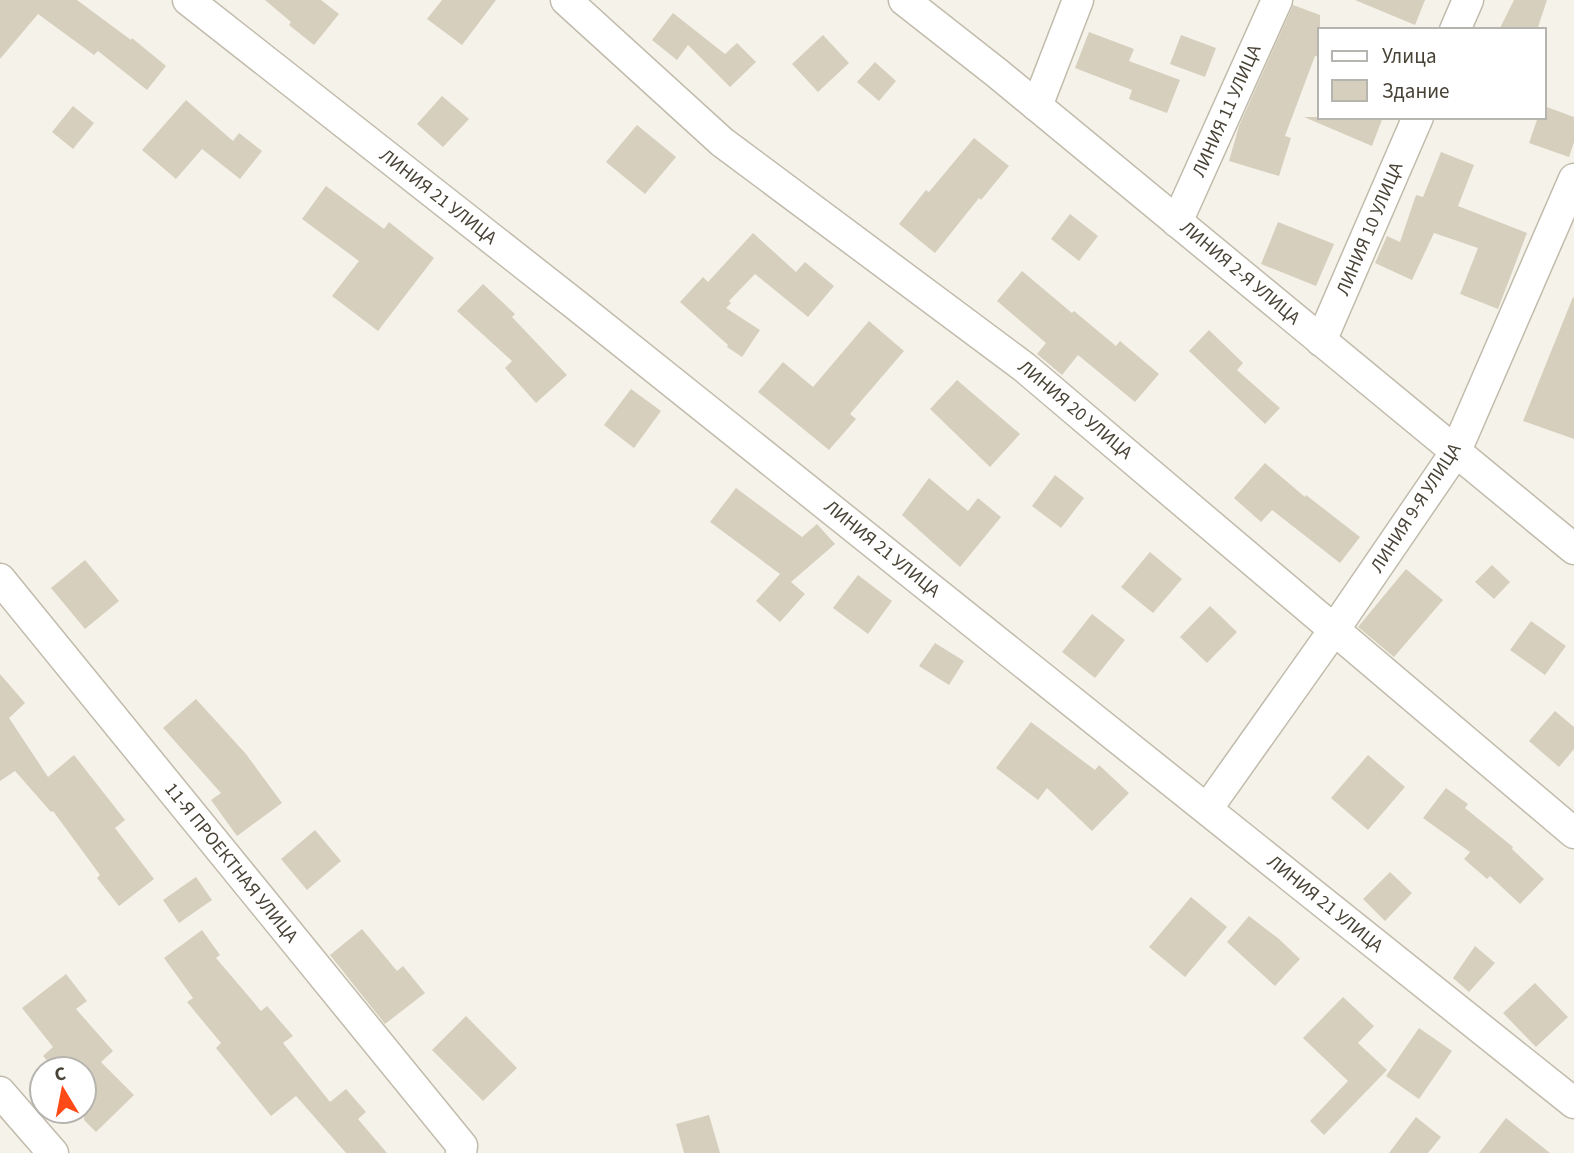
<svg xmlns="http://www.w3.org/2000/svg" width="1574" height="1153" viewBox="0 0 1574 1153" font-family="'Source Sans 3',sans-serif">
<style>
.building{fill:#d7cfbe}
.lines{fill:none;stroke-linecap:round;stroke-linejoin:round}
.minor-casing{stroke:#c1bbab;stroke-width:33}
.minor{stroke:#fff;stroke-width:30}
.labels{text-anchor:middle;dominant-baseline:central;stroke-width:5;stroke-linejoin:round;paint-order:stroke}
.street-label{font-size:19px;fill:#494337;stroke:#fff}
</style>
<rect width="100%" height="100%" fill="#f5f2e9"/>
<g class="building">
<path d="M0 0H77L131 40 132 38 166 66 147 90 98 51 94 55 38 14 0 59Z"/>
<path d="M265 0H321L339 14 314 45 289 25 291 22Z"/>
<path d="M442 0H496L462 45 427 19Z"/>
<path d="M1355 0H1425L1415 25Z"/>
<path d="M1514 0H1547L1537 30H1499Z"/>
<path d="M1293 5 1320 15V57L1315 56 1285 136 1291 138 1279 176 1229 161 1239 126Z"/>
<path d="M673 13 725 54 737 43 756 62 730 87 688 45 677 60 652 40Z"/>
<path d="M1089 32 1134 49 1129 61 1180 80 1167 113 1129 99 1132 90 1075 68Z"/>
<path d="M823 35 849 63 818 92 792 64Z"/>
<path d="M1181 35 1216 48 1205 77 1170 64Z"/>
<path d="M875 62 896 81 879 101 857 82Z"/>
<path d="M442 96 469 119 443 147 417 124Z"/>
<path d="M186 100 233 141 239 133 262 151 240 179 202 149 176 179 142 150Z"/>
<path d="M73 106 94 123 73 149 52 132Z"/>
<path d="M1544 106 1574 117V142L1569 157 1529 143 1538 117H1544Z"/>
<path d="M1304 117H1383L1372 146Z"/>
<path d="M637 125 676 157 645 194 606 162Z"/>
<path d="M974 138 1009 166 981 200 979 198 935 253 899 224 926 190 929 192Z"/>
<path d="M1441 152 1474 165 1458 206 1527 233 1498 309 1460 294 1478 248 1434 233 1412 280 1375 263 1387 236 1400 242 1416 195 1423 197Z"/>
<path d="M326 186 384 229 389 222 434 258 378 331 332 296 359 261 302 219Z"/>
<path d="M1070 214 1098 236 1079 261 1051 239Z"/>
<path d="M1278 222 1334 244 1316 286 1261 264Z"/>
<path d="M753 233 796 272 805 262 834 286 808 317 755 274 729 301 731 303 726 308 760 330 742 357 727 347 728 345 680 302 703 277 708 282Z"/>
<path d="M1022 271 1072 313 1074 311 1116 346 1120 341 1159 374 1135 402 1078 355 1062 375 1037 354 1046 343 997 301Z"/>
<path d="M483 284 515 314 512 317 567 375 536 403 505 368 512 361 457 311Z"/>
<path d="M1573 297 1574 298V439L1523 421Z"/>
<path d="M869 321 904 351 850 414 856 419 829 450 758 392 783 362 813 387Z"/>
<path d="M1209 330 1243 363 1237 370 1280 408 1265 424 1189 351Z"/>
<path d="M957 380 1020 434 990 467 930 409Z"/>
<path d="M631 389 661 411 634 448 604 425Z"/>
<path d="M1265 463 1305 497 1306 495 1360 537 1340 563 1272 510 1261 522 1234 498Z"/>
<path d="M1055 475 1084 498 1061 528 1032 506Z"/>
<path d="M929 478 968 511 978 498 1001 517 960 567 902 515Z"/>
<path d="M736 488 802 537 817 524 835 544 791 582 805 594 780 622 756 601 780 574 710 522Z"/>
<path d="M1150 552 1182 579 1153 613 1121 587Z"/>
<path d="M85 560 119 601 85 629 51 588Z"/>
<path d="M1492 565 1510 582 1494 599 1475 582Z"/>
<path d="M1406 569 1443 600 1394 657 1358 627Z"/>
<path d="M858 575 892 601 868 634 833 608Z"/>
<path d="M1210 606 1237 632 1207 663 1180 637Z"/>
<path d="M1092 614 1125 640 1095 678 1062 652Z"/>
<path d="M1531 621 1566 646 1545 675 1510 650Z"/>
<path d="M935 643 964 661 949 685 919 666Z"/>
<path d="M0 674 25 703 9 718 48 777 74 755 125 820 115 828 154 879 119 906 97 878 100 875 53 811 51 812 15 771 0 781Z"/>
<path d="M196 699 246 754 282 803 237 836 211 800 221 793 163 728Z"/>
<path d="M1555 711 1574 727V749L1559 767 1529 741Z"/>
<path d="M1031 722 1095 770 1099 765 1129 793 1092 831 1047 788 1038 800 996 768Z"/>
<path d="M1368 755 1405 787 1368 830 1331 798Z"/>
<path d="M1446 788 1468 804 1465 808 1513 847 1512 849 1544 879 1520 904 1490 876 1487 879 1464 859 1470 852 1423 818Z"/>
<path d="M315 830 341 861 307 890 281 859Z"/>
<path d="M1390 872 1412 893 1385 921 1363 899Z"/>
<path d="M196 877 212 900 179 923 163 900Z"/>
<path d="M1191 897 1227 927 1185 977 1149 947Z"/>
<path d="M1249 916 1279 939 1300 959 1275 986 1227 942Z"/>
<path d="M362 929 397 971 403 966 425 993 385 1024 330 955Z"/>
<path d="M202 930 220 955 216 958 261 1011 267 1006 293 1036 283 1043 330 1102 346 1089 366 1112 358 1119 387 1153H346L296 1096 271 1116 216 1048 221 1043 187 1002 193 998 164 958Z"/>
<path d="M1475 946 1495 963 1469 992 1453 978Z"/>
<path d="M66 974 87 1001 76 1009 113 1051 101 1062 134 1095 96 1132 84 1120V1069H55L43 1056 53 1047 22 1008Z"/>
<path d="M1535 983 1568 1017 1536 1047 1503 1013Z"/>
<path d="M1343 997 1374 1026 1358 1043 1387 1070 1324 1135 1310 1121 1348 1081 1303 1038Z"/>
<path d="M466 1016 517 1068 483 1101 432 1050Z"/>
<path d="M1419 1028 1452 1051 1419 1099 1386 1076Z"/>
<path d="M709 1115 720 1153H684L676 1124Z"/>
<path d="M1416 1117 1441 1137 1428 1153H1389Z"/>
<path d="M1506 1118 1550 1153H1479Z"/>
</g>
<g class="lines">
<g class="minor-casing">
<g id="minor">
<path d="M188 0 576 305 1574 1103"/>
<path d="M566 0 722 142 1024 367 1574 833"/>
<path d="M904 0 997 73 1574 549"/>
<path d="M1455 30 1468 0"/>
<path d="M1037 106 1078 0"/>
<path d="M1177 222 1277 0"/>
<path d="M1321 341 1418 117"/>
<path d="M0 579 462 1146 461 1153"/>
<path d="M1207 809 1334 630 1455 453 1574 179"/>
<path d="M0 1092 53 1153"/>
</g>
</g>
<use href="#minor" class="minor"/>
</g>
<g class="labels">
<g class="street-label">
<text transform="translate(1227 111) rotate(-66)">ЛИНИЯ 11 УЛИЦА</text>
<text transform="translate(438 197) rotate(38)">ЛИНИЯ 21 УЛИЦА</text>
<text transform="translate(1370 229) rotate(-67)">ЛИНИЯ 10 УЛИЦА</text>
<text transform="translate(1240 273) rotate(40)">ЛИНИЯ 2-Я УЛИЦА</text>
<text transform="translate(1075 410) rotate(40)">ЛИНИЯ 20 УЛИЦА</text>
<text transform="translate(1416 508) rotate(-57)">ЛИНИЯ 9-Я УЛИЦА</text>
<text transform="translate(882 549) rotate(39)">ЛИНИЯ 21 УЛИЦА</text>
<text transform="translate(231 863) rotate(51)">11-Я ПРОЕКТНАЯ УЛИЦА</text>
<text transform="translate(1325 904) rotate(39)">ЛИНИЯ 21 УЛИЦА</text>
</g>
</g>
<rect x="1318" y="28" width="228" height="91" fill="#ffffff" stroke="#b6b4af" stroke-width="2"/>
<rect x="1332" y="51" width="35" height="10" fill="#ffffff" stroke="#b6b4af" stroke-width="2"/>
<text x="1382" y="63" font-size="21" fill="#494337">Улица</text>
<rect x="1332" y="80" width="35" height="21" fill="#d7cfbe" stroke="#b6b4af" stroke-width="2"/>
<text x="1382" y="98" font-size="21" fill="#494337">Здание</text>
<g transform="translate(63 1090) rotate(350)"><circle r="33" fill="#ffffff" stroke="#b6b4af" stroke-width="2"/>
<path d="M0-5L12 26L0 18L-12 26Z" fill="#fe4a17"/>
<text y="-10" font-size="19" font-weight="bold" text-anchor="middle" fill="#494337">С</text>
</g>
</svg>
